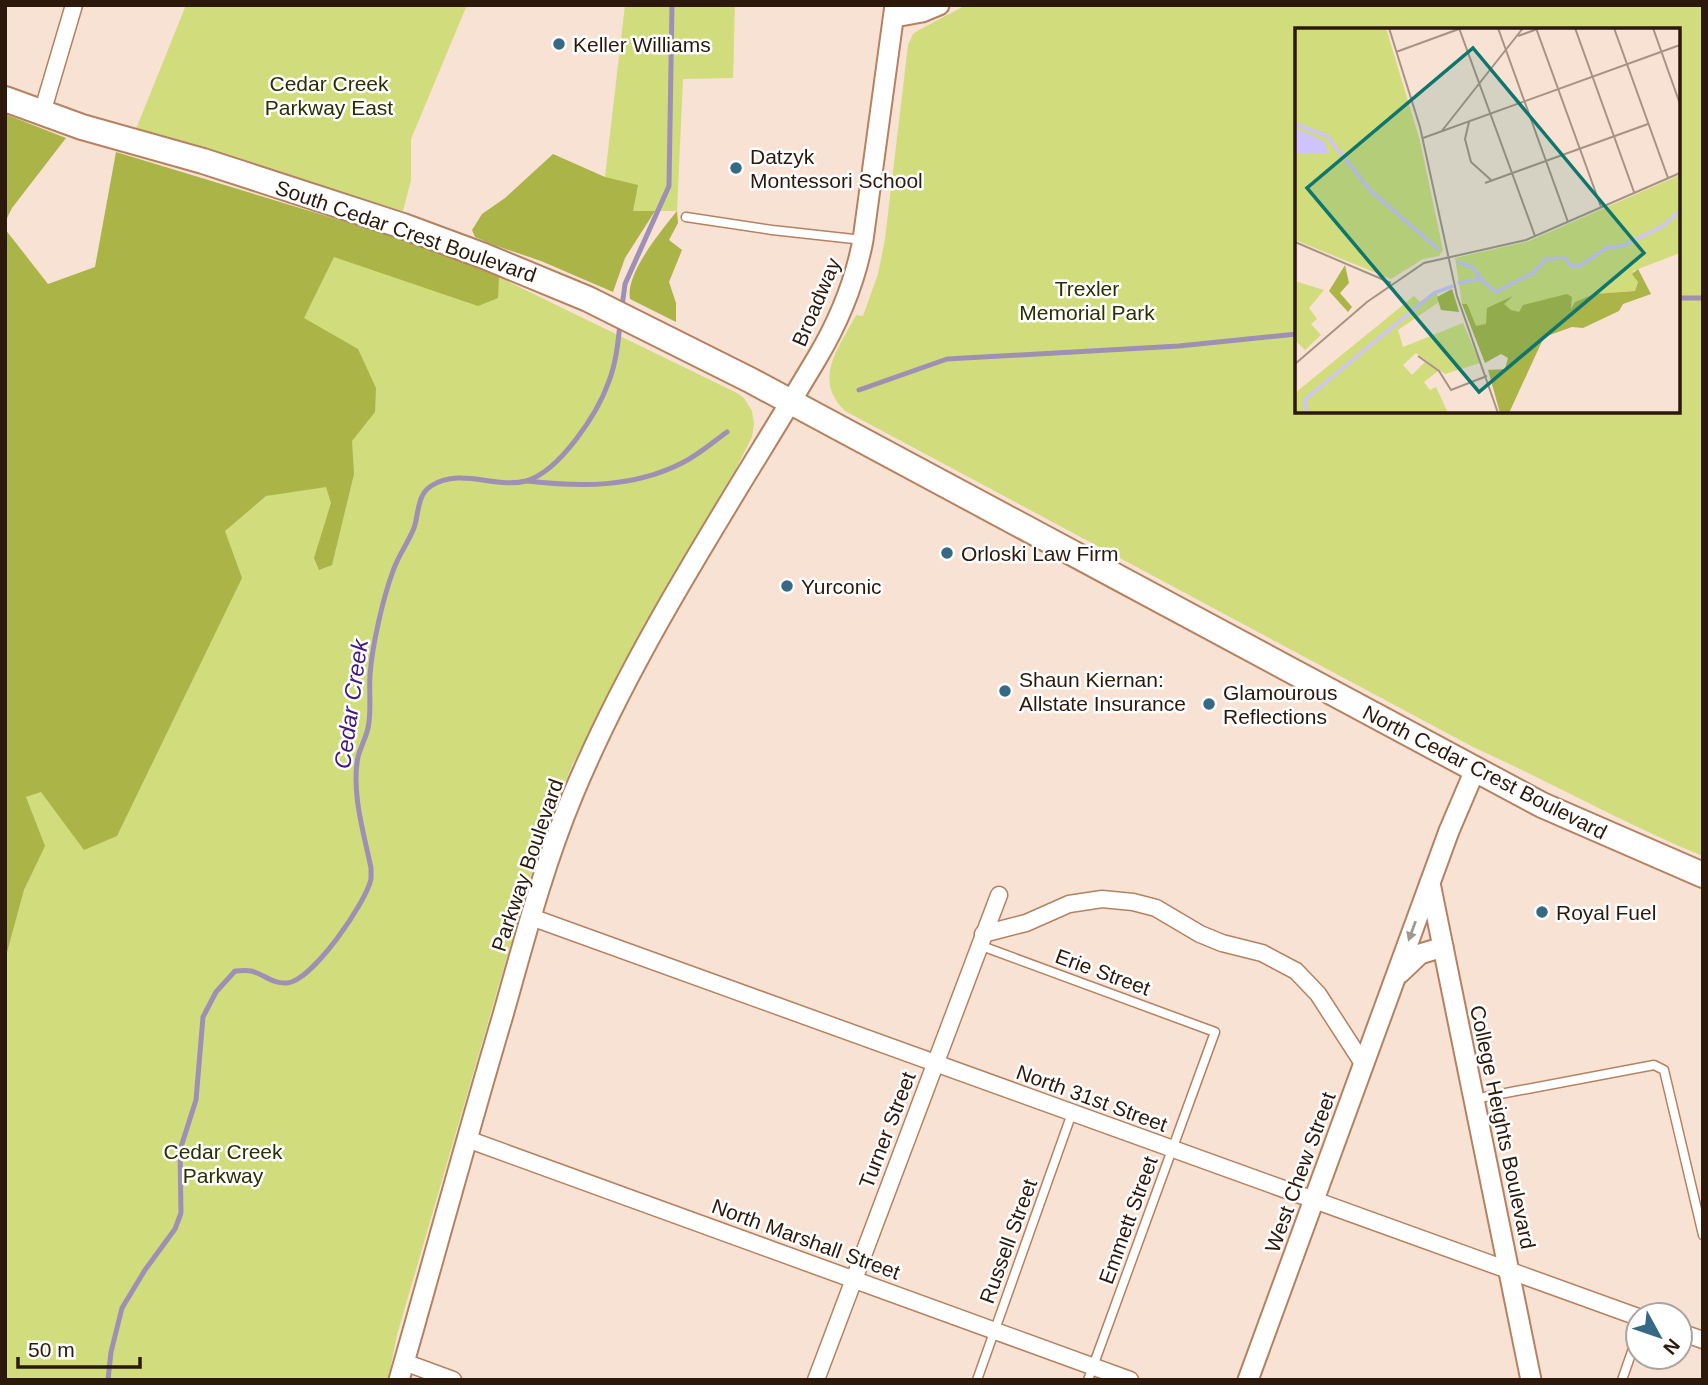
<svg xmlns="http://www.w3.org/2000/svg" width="1708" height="1385" viewBox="0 0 1708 1385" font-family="Helvetica,sans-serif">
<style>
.green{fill:#d1dc7c;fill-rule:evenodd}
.forest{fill:#aab447}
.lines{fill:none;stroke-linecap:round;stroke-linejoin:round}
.stream{stroke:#9e90b4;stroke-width:5}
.service-casing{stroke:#b58261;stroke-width:11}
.minor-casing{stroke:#b58261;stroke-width:19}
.tertiary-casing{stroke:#b58261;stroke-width:23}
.primary-casing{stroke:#b58261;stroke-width:28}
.service{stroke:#fff;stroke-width:8}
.minor{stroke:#fff;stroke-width:16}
.tertiary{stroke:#fff;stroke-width:19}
.primary{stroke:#fff;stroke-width:24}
.oneway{fill:#a09892}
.poi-dot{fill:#356985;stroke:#fff;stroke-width:2.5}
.labels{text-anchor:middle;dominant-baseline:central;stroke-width:5;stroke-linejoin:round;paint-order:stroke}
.poi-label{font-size:21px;fill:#2d190c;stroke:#fff;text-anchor:start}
.park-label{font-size:21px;fill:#2b2f01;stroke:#fff}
.street-label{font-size:21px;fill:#2d190c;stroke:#fff}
.water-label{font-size:23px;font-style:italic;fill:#431783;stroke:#fff}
.inset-river{fill:none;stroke:#cfc3fc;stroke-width:3.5}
.inset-road{fill:none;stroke:#a79284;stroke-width:2}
.view{fill:#0f766e;fill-opacity:0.15;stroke:#0f766e;stroke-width:3.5}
.inset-edge{fill:none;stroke:#2d190c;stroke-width:3.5}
</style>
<rect width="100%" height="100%" fill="#f8e2d4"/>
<g class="green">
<path d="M186 5H467L411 139V180L403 211 136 129Z"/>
<path d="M625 5H735L733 78 683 79 677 211H633L605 177Z"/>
<path d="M966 5H1703V856C1624 824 1551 782 1473 747L845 411C812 379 839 348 856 315L863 316 878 274 885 239 908 45 913 34 919 30ZM1297 30H1678V411H1297Z"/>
<path d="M415 243 499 277 737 393 744 398 752 411 754 424 752 437 724 493 675 576 572 765 533 868 397 1335 388 1380H5V960L24 890 44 846 26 797 41 791 61 817 290 323 318 248Z"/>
</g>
<g class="forest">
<path d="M5 114 66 138 12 208 5 222Z"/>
<path d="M116 152 415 243 499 277 498 298 478 306 334 257 304 318 358 349 376 388 375 412 352 441 354 474 332 565 319 570 314 558 331 503 326 487 266 496 225 531 242 578 117 836 84 850 41 792 26 797 45 846 24 890 5 960V229L48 284 95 267Z"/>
<path d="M553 154 605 177 638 185 633 211H655L625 258 613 292 541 261 494 245 475 237 472 230 482 214 505 198Z"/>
<path d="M677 211 678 223 669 240 682 250 669 282 676 303V322L630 299C625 274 661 231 677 211Z"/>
</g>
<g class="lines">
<g class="stream">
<path d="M1678 298H1703"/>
<path d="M622 307 625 284 669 186 672 5"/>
<path d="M859 390 947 359 1179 346 1297 334"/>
<path d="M527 481C580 487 633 488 682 463 698 455 713 442 727 432"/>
<path d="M108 1380 111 1352 122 1308 145 1270 175 1229 181 1213 180 1150 196 1100 203 1017 216 992 235 971C240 971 246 970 251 971 264 974 272 984 287 983 312 981 366 903 371 879 371 878 371 869 371 868 364 834 351 792 358 757 361 745 368 735 369 722 371 706 369 690 370 675 372 646 383 598 393 571 398 556 408 543 414 528 419 513 417 495 431 486 460 467 496 489 526 481 560 471 598 413 609 381 616 363 618 343 620 324"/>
</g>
<g class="service-casing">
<g id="service">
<path d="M686 217 772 230 863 240"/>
<path d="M979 945 1215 1032 1088 1380"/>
<path d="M1474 1099 1654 1065 1664 1070 1703 1235"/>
<path d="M977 1380 1072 1113"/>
<path d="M1622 1380 1638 1334"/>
</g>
</g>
<g class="minor-casing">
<g id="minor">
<path d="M42 113 74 5"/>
<path d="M531 917 1638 1317"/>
<path d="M983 934 1026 923 1069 904 1102 899 1133 902 1156 908 1200 934 1222 943 1262 953 1296 971 1318 994 1364 1065"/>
<path d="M467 1139 1130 1380"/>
<path d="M1680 1332 1703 1340"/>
<path d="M404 1362 453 1380"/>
<path d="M816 1380 999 895"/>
</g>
</g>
<g class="tertiary-casing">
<g id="tertiary">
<path d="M895 17 922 12 939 5"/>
<path d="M1430 883 1531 1380"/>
<path d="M1400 973 1420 954 1443 947"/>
<path d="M399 1380C434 1258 467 1136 503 1015 524 941 543 867 572 797 635 645 733 499 817 358 839 321 855 282 863 240L895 5"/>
<path d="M1248 1380 1449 831 1475 770"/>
</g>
</g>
<g class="primary-casing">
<path id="primary" d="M5 99 82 127 203 161 403 226 484 256 588 299 750 380 1542 805 1703 875"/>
</g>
<use href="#service" class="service"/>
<use href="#minor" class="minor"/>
<use href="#tertiary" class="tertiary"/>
<use href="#primary" class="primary"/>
</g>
<defs><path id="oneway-solid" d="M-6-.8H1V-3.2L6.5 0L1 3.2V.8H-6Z" transform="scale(1.75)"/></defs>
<use class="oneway" href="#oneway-solid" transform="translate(1412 931) rotate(110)"/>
<g class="poi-dot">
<circle cx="559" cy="44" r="7"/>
<circle cx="736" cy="168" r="7"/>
<circle cx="947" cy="553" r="7"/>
<circle cx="787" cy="586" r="7"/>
<circle cx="1005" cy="691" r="7"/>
<circle cx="1209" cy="704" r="7"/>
<circle cx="1542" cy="912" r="7"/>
</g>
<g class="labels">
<g class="poi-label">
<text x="573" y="44">Keller Williams</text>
<text x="750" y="156">Datzyk<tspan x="750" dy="24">Montessori School</tspan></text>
<text x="961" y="553">Orloski Law Firm</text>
<text x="801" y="586">Yurconic</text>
<text x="1019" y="679">Shaun Kiernan:<tspan x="1019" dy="24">Allstate Insurance</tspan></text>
<text x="1223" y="692">Glamourous<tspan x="1223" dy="24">Reflections</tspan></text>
<text x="1556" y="912">Royal Fuel</text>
</g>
<g class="park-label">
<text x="329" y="83">Cedar Creek<tspan x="329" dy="24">Parkway East</tspan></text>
<text x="1087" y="288">Trexler<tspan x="1087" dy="24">Memorial Park</tspan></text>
<text x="223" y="1151">Cedar Creek<tspan x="223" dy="24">Parkway</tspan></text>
</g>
<g class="street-label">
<text transform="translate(406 231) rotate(19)">South Cedar Crest Boulevard</text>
<text transform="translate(816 302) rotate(-67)">Broadway</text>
<text transform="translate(1485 772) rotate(27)">North Cedar Crest Boulevard</text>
<text transform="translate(527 865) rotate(-71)">Parkway Boulevard</text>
<text transform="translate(1103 972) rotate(20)">Erie Street</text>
<text transform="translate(1092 1098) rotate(20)">North 31st Street</text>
<text transform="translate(1503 1127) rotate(78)">College Heights Boulevard</text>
<text transform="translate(887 1130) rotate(-69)">Turner Street</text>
<text transform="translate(1300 1172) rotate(-70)">West Chew Street</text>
<text transform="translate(1128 1220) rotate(-70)">Emmett Street</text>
<text transform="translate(806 1239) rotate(20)">North Marshall Street</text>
<text transform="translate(1008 1241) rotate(-70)">Russell Street</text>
</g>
<g class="water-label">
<text transform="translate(351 704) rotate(-82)">Cedar Creek</text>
</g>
</g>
<g transform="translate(1295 28)">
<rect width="385" height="385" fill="#f8e2d4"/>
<path d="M0 0H91L125 113 148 222 144 228 128 231 96 251 0 212ZM385 147V225L338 243 343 254 340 263 299 266 280 274 276 281 277 269 181 301 167 276 160 230 234 213ZM0 253 29 262 14 280 22 291 16 296 26 307 10 322 0 312ZM141 262 144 274 103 302 108 319 168 295 185 335 150 346 121 325 108 337 117 347 130 334 143 343 129 354 135 362 141 359 153 385H0V365L119 268 125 274Z" fill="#d1dc7c"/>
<path d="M50 237 54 255 45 265 57 279 53 284 34 263ZM343 241 356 266 328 276 324 283 288 300 277 299 249 309 214 385H205L193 342 210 341 213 330 206 326 190 335 167 276H172L181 298 191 296 192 280 218 268 209 276 216 282 224 284 228 277 272 266 277 269 276 281 280 274 299 266 340 263 343 254 337 246ZM157 261 163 280 164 284 146 282 142 269Z" fill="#aab447"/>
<path d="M0 100 29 113 34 126 0 125Z" fill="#cfc3fc"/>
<path class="inset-river" d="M0 96 32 108 75 162 144 222M162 234 177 239 188 253M163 255 185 251 201 264 238 245 251 231 270 230 276 238H285L311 220 328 218 368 198 385 183M11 385 10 372 60 330 139 265 158 258"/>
<path class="inset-road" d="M94 0 125 99 162 268 203 385M164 0 240 208M203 0 273 194M241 0 306 179M280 0 339 164M319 0 373 150M358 0 385 76M223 8 245 0M101 24 164 1M174 94 170 111 176 134 196 152M146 104 228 0M128 110 385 17M190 155 353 96M0 214 96 255M123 328 144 343 156 362 192 348M0 336 72 274 129 235 231 212 385 145"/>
<path class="view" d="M178 20 349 225 184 364 12 160Z"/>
<rect width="385" height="385" class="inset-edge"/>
</g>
<rect width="1708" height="1385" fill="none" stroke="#2d190c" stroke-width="14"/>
<g transform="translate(1659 1336) rotate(130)"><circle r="33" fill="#ffffff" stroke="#aba39e" stroke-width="2"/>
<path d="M0-5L12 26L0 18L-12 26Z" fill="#356985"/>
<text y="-10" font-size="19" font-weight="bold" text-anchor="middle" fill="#2d190c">N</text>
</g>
<path d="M18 1357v10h122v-10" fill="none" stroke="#2d190c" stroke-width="3.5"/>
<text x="28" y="1357" font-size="21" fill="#2d190c" stroke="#ffffff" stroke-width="5" paint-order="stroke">50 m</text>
</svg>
